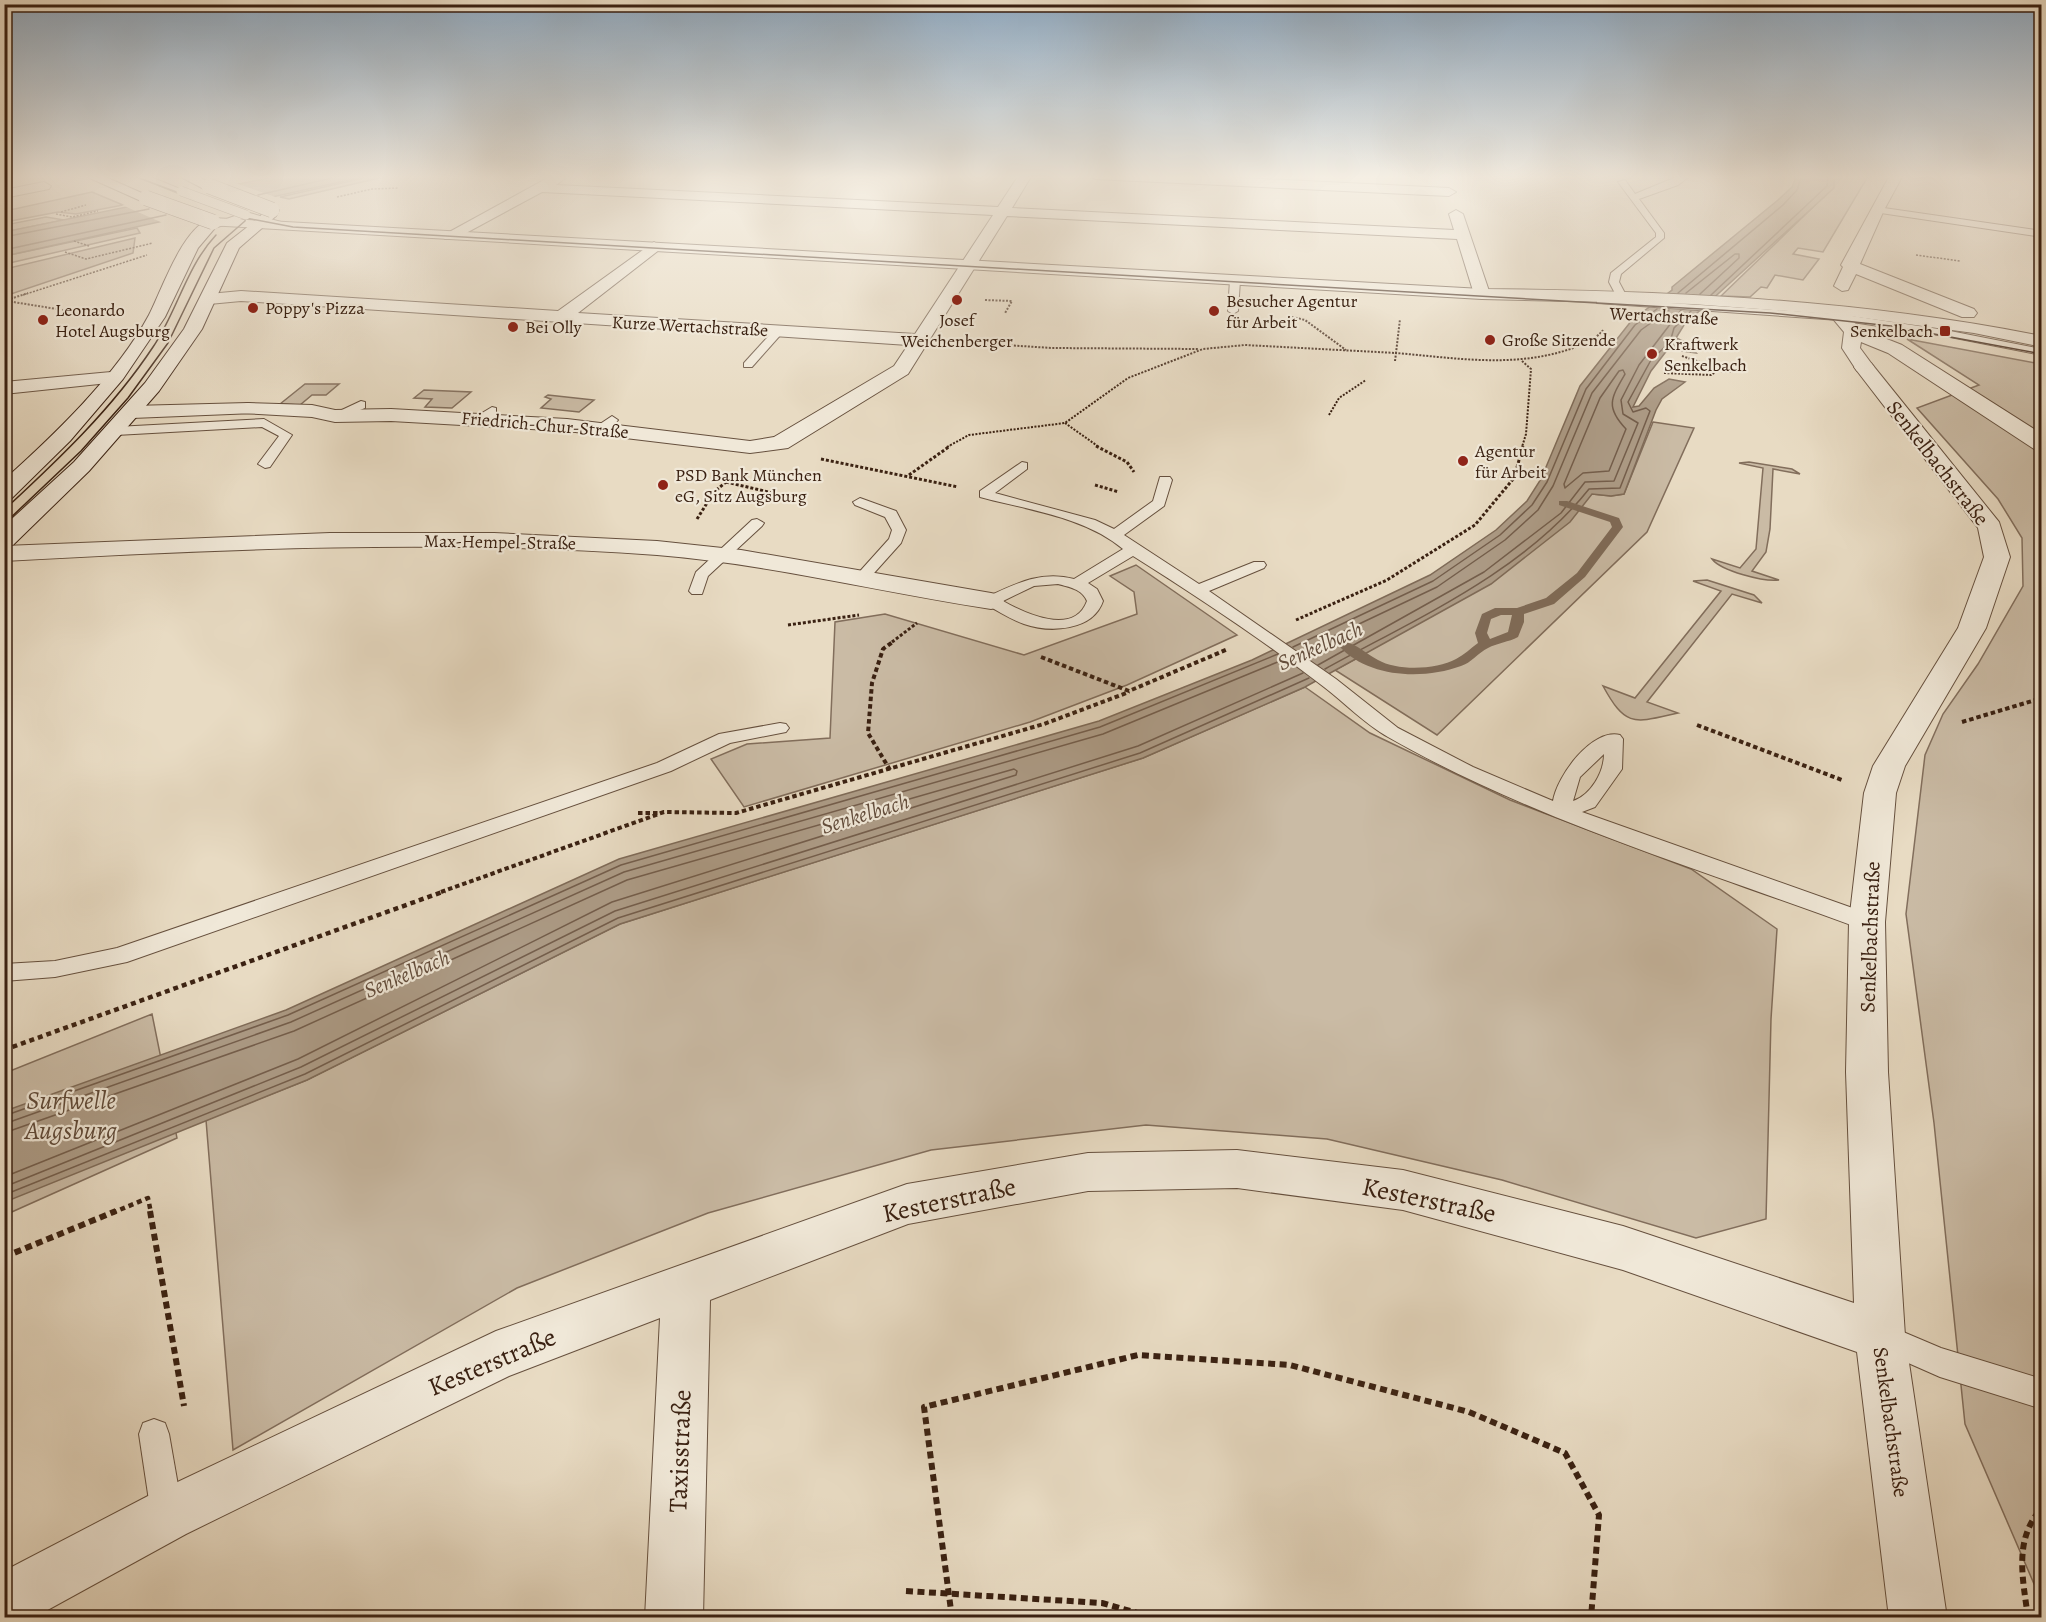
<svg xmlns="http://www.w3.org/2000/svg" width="2046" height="1622" viewBox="0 0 2046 1622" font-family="Alegreya,serif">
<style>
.green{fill:#cabba5;stroke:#826e5c;stroke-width:1.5}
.water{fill:#ad9c87;stroke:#7f6b58;stroke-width:1.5}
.pier{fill:#e8dbc3}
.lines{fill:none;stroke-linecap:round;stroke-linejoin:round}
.shore{stroke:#745e4c;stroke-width:1.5}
.stream{fill:#7f6b58;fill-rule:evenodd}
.service-casing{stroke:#66503e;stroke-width:2}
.pedestrian-casing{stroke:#66503e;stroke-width:2}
.minor-casing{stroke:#66503e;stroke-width:2}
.tertiary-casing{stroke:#66503e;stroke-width:2}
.secondary-casing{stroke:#3a2112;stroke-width:2}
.path-far5{stroke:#3a2112;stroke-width:1.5;stroke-dasharray:2 1.5;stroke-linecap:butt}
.path-far4{stroke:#3a2112;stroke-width:2;stroke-dasharray:2 1.5;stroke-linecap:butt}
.path-far3{stroke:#3a2112;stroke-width:3;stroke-dasharray:3 2;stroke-linecap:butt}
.path-far2{stroke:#3a2112;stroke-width:4;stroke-dasharray:4.5 3;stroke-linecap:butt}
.path-far1{stroke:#3a2112;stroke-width:4.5;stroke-dasharray:5 4;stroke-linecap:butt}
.path{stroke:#3a2112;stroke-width:6;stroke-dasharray:7 4.5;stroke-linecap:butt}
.service{fill:#f0e8d8;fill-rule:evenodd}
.pedestrian{fill:#f0e8d8;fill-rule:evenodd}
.minor{fill:#f0e8d8;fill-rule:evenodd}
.tertiary{fill:#f0e8d8;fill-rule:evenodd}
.secondary{fill:#f0e8d8;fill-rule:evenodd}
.tram{stroke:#3a2112;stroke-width:1.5}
.service-bridge-casing{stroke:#66503e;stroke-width:10;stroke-linecap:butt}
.secondary-bridge-casing{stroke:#3a2112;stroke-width:16;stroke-linecap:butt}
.service-bridge{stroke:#f0e8d8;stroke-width:9}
.secondary-bridge{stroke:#f0e8d8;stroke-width:15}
.poi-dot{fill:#8f2418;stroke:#f0e8d8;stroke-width:2}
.labels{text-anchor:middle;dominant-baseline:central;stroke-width:4.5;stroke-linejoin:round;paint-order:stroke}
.far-poi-label{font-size:18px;fill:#3a2112;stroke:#f0e8d8;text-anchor:start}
.far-street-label{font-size:18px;fill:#3a2112;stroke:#f0e8d8}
.street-label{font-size:21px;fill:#3a2112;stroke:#f0e8d8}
.water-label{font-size:22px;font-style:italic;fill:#624c3b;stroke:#f0e8d8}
.near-park-label{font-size:26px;font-style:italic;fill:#5e4837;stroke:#f0e8d8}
.near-street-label{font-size:26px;fill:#3a2112;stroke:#f0e8d8}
</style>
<rect width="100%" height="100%" fill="#e8dbc3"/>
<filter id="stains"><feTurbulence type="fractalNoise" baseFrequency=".00333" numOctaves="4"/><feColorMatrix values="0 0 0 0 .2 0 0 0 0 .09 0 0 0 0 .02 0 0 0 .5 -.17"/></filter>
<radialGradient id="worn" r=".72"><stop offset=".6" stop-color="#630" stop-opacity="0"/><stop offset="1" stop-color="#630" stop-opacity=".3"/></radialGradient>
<g class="green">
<path d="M377 175H392L289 199 280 197Z"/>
<path d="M1834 175 1867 178 1823 252 1798 248 1793 254 1819 259 1803 280 1775 275 1767 288 1761 287 1750 297 1721 296 1833 188Z"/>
<path d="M92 192 123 205 76 214 58 212 5 222V211Z"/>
<path d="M46 217 64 220 5 232V225Z"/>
<path d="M137 228 140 233 5 264V256Z"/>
<path d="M135 238 133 253 5 296V269Z"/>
<path d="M1907 339 2041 364V1600L1965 1424 1934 1123 1906 914 1925 755 1943 714 1978 664 2023 586 2022 538 1998 499 1917 408 1979 385Z"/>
<path d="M305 384H339L326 395H312L300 405 280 404Z"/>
<path d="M424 390 471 392 452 408 425 407 432 399 414 398Z"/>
<path d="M548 395 594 400 579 412 541 408 551 399 545 397Z"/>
<path d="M1653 422 1694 428 1647 532 1437 735 1335 670 1361 656 1592 494 1611 496 1624 494Z"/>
<path d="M1749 462 1792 469 1800 474 1773 469 1770 529 1766 552 1752 571 1779 580C1764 582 1721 571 1712 559L1740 568 1756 549 1763 468 1739 463Z"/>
<path d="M1136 565 1237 635 1127 685 1030 722 744 807 711 759 747 744 830 738 835 622 885 614 1024 655 1137 614 1134 592 1110 576Z"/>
<path d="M1707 580 1754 595 1762 603 1732 594 1647 702 1678 713C1634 723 1626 728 1603 686L1635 698 1721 591 1693 581Z"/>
<path d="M1305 687 1370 733 1510 800 1691 869 1777 929 1771 1019 1766 1219 1696 1238 1502 1180 1327 1139 1146 1125 931 1150 708 1213 517 1288 233 1450 206 1120 307 1080 620 924 1143 758Z"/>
<path d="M152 1014 177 1138 5 1215V1073Z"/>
</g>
<g class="water">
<path d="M283 175H372L5 256 4 232Z"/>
<path d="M1797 175H1834V188L1684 325 1676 338 1685 342 1696 353 1668 349 1651 371 1633 407 1639 406 1654 388 1669 379 1685 382 1662 399 1656 410 1624 494 1611 496 1592 494 1570 522 1491 584 1305 687 1143 758 620 924 307 1080 5 1202V1111L286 1010 619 859 1099 721 1252 660 1430 575 1496 530 1527 501 1541 479 1580 386 1632 320 1672 290V287L1778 200 1792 187Z"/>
</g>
<path class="pier" d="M233 182 281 199 165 224 122 205Z"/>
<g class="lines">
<g class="shore">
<path d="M258 195 345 175"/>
<path d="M4 237 149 209"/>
<path d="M4 250 166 215"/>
<path d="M1678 293 1783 205 1797 190 1802 175"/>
<path d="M1686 293 1735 254H1739V258L1700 294"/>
<path d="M1711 295 1827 186 1828 175"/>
<path d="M1623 370 1625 374C1611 398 1605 407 1626 429L1609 471 1583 473 1565 488 1564 484 1600 398 1619 371Z"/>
<path d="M1293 647 1433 581 1500 535 1532 505 1547 482 1586 389 1635 325 1657 309"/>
<path d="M1300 652 1437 587 1505 540 1538 510 1553 486 1592 393 1641 330 1669 310"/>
<path d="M1318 665 1484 572 1561 513 1585 482 1614 481 1638 423 1623 414 1621 400 1639 365 1681 310"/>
<path d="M1325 669C1417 618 1522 573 1589 489L1620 488 1650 411 1646 408 1633 412 1628 402 1651 360 1670 342 1674 328 1691 311"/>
<path d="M4 1116 288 1015 621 865 1100 727 1278 654"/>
<path d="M4 1124 291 1022 624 872 1103 734 1285 659"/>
<path d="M4 1133 294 1031 627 880 1014 769 1017 771 1016 775 612 902 298 1059 4 1177"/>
<path d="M4 1187 301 1067 615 911 1138 746 1303 673"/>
<path d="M4 1195 305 1074 618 918 1140 753 1309 678"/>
</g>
<path class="stream" d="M1559 501H1567L1619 518 1623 527 1585 577 1554 604 1524 614V622L1518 637C1509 642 1497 643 1488 648 1478 653 1471 663 1461 666 1423 680 1368 678 1339 646L1341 643C1353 640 1367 655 1378 660 1397 671 1436 670 1456 659 1464 655 1471 648 1478 643L1475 633 1482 614 1495 608H1517L1546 598 1577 573 1612 527 1610 522 1559 505ZM1501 615H1512L1508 632 1490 639 1487 633 1491 619Z"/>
<g class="service-casing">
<g id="service">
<path d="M134 175H146L185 191 178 193Z"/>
<path d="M1681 175H1691L1678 185 1639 199 1664 233V238L1621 274 1619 282 1627 297 1624 300 1839 314 1945 330 2042 349V355L1945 336 1839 320 1597 303V299H1618L1609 282 1611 273 1656 237V233L1618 182 1625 180 1635 194Z"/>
<path d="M1877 207 2042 231V237L1874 212Z"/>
<path d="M246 212 288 224 284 227 246 218 208 230 204 227Z"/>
<path d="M1235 277 1240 280 1238 311 1233 314 1228 311 1230 280Z"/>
<path d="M775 329 784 331 752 367H744V363Z"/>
<path d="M361 401 365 402V408L335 420 329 416Z"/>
<path d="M492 407 496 408V414L485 422H477V416Z"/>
<path d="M612 416 618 420C613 427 605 434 597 432V426Z"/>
<path d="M264 419 292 435 270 467 265 468 258 464 279 436 262 427 116 435 110 431 116 427Z"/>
<path d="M1022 462 1027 463V469L995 493 1095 520 1114 529 1153 501 1160 477H1170L1172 480 1164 506 1124 535 1199 584 1254 562H1264L1266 565 1264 568 1209 591 1336 679 1398 728 1473 767 1553 801C1557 776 1592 728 1620 735L1623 739 1622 769 1595 807 1582 812 1875 916 1878 922 1875 928 1867 930 1859 928C1703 870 1533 820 1388 737 1365 724 1345 703 1324 687 1263 640 1198 597 1133 556L1088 583 1097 589 1103 601C1093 631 1050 633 1024 624 1010 619 998 611 985 604L983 601 985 598C1015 584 1041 570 1074 579L1123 549C1085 517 1028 510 980 497V491ZM1058 584C1069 587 1082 589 1087 601 1074 637 1024 613 1003 601L1034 586ZM1604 754C1604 772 1591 795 1573 801L1580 777Z"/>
<path d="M860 498 896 511 906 530 901 543 866 582 861 584 853 579 889 539 892 530 885 517 855 505 853 502Z"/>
<path d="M757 519 764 523 762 526 708 576 702 594H692L689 591 696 572 752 520Z"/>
<path d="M780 723 786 724 789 728 786 732 730 743 671 771 127 962 55 977 4 981V964L55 961 117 948 657 763 719 734Z"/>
<path d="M1882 1323 1941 1348 2042 1379V1409L1940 1377 1872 1347 1867 1337 1872 1327Z"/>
<path d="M154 1419 165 1423 169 1434 183 1514 178 1525 167 1530 156 1525 151 1514 139 1434 143 1423Z"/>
</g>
</g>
<g class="pedestrian-casing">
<path id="pedestrian" d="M248 403 255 405 257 409 255 413 132 418 123 412 132 406Z"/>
</g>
<g class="minor-casing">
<g id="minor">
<path d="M553 175 567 177 556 185 998 207 1019 175H1032L1012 208 1454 230 1449 214 1456 210 1463 214 1490 294 1482 299 1474 294 1457 239 1007 216 908 374 788 448 750 453 567 431 391 421 335 422 312 417 241 413 238 409 241 405 248 403 312 405 335 410 391 409 567 419 750 441 774 437 894 366 908 345 241 301 209 304 200 299 209 294 241 291 558 311 654 242 662 247 659 250 578 313 915 334 993 215 542 192 455 239H445L442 236Z"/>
<path d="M1089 175H1182L1449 188 1456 192 1449 196 1095 179Z"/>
<path d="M44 182 51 186 49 189 4 198V190Z"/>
<path d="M1864 361 1871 363 1999 522 2010 557 1986 628 1905 766 1896 793 1885 922 1888 1072 1905 1336 1947 1618H1889L1857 1352 1623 1270 1403 1210 1237 1188 1088 1191 908 1224 710 1300 703 1618H645L660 1318 509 1376 186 1534 33 1618H4V1571L148 1496 496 1331 907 1184 1088 1153 1237 1150 1403 1170 1623 1226 1854 1303 1846 1072 1849 922 1864 793 1873 766 1958 628 1984 557 1978 528 1854 367Z"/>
<path d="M111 372 118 374 121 378 118 382 4 394V382Z"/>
<path d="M330 533H494L657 541 741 550 991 593 1000 595 1004 601 1000 607 991 609C879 592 769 564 657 555 440 539 221 549 4 561V546Z"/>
</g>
</g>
<g class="tertiary-casing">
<g id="tertiary">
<path d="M1890 175H1903L1884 210 1860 264 1974 309 1977 313 1974 317H1962L1856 274 1848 290 1842 291 1834 286 1843 267 1841 265Z"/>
<path d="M213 218 1482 289C1670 291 1856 299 2042 336V347L1974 333 1849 316 1859 328 1902 345 2042 434V450L2034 449 1888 353 1861 342 1860 348 1874 367 1864 373 1857 371 1842 348 1844 332 1829 314 1692 304 1482 299 208 225 206 222Z"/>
</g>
</g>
<g class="secondary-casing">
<g id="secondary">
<path d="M83 175H101L153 198 151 201H141Z"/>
<path d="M177 175H195L216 186 209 190 204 189Z"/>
<path d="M272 206 279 210 276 216 239 248 202 329 159 391 89 471 13 545 4 547V526L74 462 145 383 184 329 227 243 259 218 267 207Z"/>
<path d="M213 218 220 222 198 248 165 317 123 379 70 441 12 498 4 500V480C55 434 116 376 149 315 162 290 183 225 213 218Z"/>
</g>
</g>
<g class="path-far5">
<path d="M1947 175 1970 178"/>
<path d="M337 197 372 189 399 188"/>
<path d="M61 212 86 205"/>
<path d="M56 214 72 217 98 211"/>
<path d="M74 241 89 246"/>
<path d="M65 252 86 259 153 243"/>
<path d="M1916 255 1960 261"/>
<path d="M23 295 147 255"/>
</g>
<g class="path-far4">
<path d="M985 300 1012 301 1005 313"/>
<path d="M4 301 28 293"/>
<path d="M7 301 63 310"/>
<path d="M1292 317 1305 320 1346 350"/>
<path d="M958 342 1052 348 1199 349"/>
<path d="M1395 361 1396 353C1456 358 1517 369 1576 347 1586 343 1596 339 1603 330"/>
<path d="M1522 361 1531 369 1526 434 1522 447"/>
<path d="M1718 371 1735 372"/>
<path d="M1664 373 1711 375 1717 371 1712 366 1682 356"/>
<path d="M1329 415 1339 398 1366 380"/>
<path d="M1065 423 1099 447"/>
<path d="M947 447 969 435 1065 423 1128 378 1203 349 1245 345 1396 353 1400 319"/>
</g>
<g class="path-far3">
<path d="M1096 446 1127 462 1134 472"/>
<path d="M821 459 958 487"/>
<path d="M909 475 950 446"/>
<path d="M726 482 794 498"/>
<path d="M1095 485 1119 492"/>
<path d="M697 519 714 492 732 477"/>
<path d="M1296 620 1387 580 1475 525 1514 478 1523 446"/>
<path d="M788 625 859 615"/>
<path d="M892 642 917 623"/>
</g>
<g class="path-far2">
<path d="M1041 657 1129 691 1228 649"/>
<path d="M1962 722 2042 698"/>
<path d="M1697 725 1842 780"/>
<path d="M890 770 868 733 872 683 883 649 894 641"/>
<path d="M638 813H660"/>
<path d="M441 892 664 812 736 813 1044 724 1129 692"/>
</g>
<g class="path-far1">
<path d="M4 1050 445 891"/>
<path d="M112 1213 148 1198 151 1213"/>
</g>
<g class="path">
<path d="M150 1211 184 1406"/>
<path d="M4 1257 116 1211"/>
<path d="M906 1591 1102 1603 1155 1618"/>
<path d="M952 1618 924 1407 1138 1355 1290 1365 1469 1412 1565 1453 1599 1515 1591 1618"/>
<path d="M2028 1618C2023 1579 2013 1539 2042 1508"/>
</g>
<use href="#service" class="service"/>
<use href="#pedestrian" class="pedestrian"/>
<use href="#minor" class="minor"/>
<use href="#tertiary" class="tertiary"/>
<use href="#secondary" class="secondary"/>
<g class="tram">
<path d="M131 175 246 218 293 227 1770 313 1891 326 2042 354"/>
<path d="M4 510C58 460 112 409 153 347 177 312 186 267 216 235"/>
<path d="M4 524 81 451 128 398 168 343 214 248 245 221 246 215 243 212"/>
</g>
<g class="service-bridge-casing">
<path id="service-bridge" d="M181 191 246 215"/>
</g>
<g class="secondary-bridge-casing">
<g id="secondary-bridge">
<path d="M209 186 272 210"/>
<path d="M146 198 213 222"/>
</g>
</g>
<use href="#service-bridge" class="service-bridge"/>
<use href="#secondary-bridge" class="secondary-bridge"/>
</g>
<linearGradient id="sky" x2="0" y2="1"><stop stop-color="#90aac1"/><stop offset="0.44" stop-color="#f5efe4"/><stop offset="1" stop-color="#f5efe4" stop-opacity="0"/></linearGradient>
<rect width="2046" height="402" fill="url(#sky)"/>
<g class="poi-dot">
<circle cx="957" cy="300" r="6"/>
<circle cx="253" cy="308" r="6"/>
<circle cx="1214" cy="311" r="6"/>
<circle cx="43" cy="320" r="6"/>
<circle cx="513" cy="327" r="6"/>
<rect x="1939" y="325" width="12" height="12" rx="3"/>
<circle cx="1490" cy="340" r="6"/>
<circle cx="1652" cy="354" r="6"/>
<circle cx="1463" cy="461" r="6"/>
<circle cx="663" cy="485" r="6"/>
</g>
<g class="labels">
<g class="far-poi-label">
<text x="1226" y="301">Besucher Agentur<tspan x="1226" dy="21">für Arbeit</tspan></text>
<text x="265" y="308">Poppy's Pizza</text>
<text x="55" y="310">Leonardo<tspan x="55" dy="21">Hotel Augsburg</tspan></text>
<text x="957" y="320" text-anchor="middle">Josef<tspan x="957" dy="21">Weichenberger</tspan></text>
<text x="525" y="327">Bei Olly</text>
<text x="1933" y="331" text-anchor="end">Senkelbach</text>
<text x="1502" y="340">Große Sitzende</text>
<text x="1664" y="344">Kraftwerk<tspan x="1664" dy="21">Senkelbach</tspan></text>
<text x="1475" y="451">Agentur<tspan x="1475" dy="21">für Arbeit</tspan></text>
<text x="675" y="475">PSD Bank München<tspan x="675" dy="21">eG, Sitz Augsburg</tspan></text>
</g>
<g class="far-street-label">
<text transform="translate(1664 316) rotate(3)">Wertachstraße</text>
<text transform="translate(690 326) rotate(3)">Kurze Wertachstraße</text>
<text transform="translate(545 425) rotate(5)">Friedrich-Chur-Straße</text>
<text transform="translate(500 542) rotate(1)">Max-Hempel-Straße</text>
</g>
<g class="street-label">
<text transform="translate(1938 463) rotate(52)">Senkelbachstraße</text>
<text transform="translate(1870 937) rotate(-88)">Senkelbachstraße</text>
<text transform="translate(1891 1422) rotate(82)">Senkelbachstraße</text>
</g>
<g class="water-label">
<text transform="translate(1320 646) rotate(-24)">Senkelbach</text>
<text transform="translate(865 814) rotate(-17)">Senkelbach</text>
<text transform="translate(407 974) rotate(-23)">Senkelbach</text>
</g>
<g class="near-park-label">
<text x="71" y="1100">Surfwelle<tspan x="71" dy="30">Augsburg</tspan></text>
</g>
<g class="near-street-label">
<text transform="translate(949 1200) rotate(-12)">Kesterstraße</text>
<text transform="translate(1429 1200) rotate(12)">Kesterstraße</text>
<text transform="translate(492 1362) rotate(-23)">Kesterstraße</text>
<text transform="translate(680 1451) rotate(-88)">Taxisstraße</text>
</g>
</g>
<rect width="2046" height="1622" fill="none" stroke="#e8dbc3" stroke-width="24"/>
<rect x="6" y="6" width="2034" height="1610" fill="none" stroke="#3a2112" stroke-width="3"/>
<rect x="12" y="12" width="2022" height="1598" fill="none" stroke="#3a2112" stroke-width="1.5"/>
<rect width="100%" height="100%" filter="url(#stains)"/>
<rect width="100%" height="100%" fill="url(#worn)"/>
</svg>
